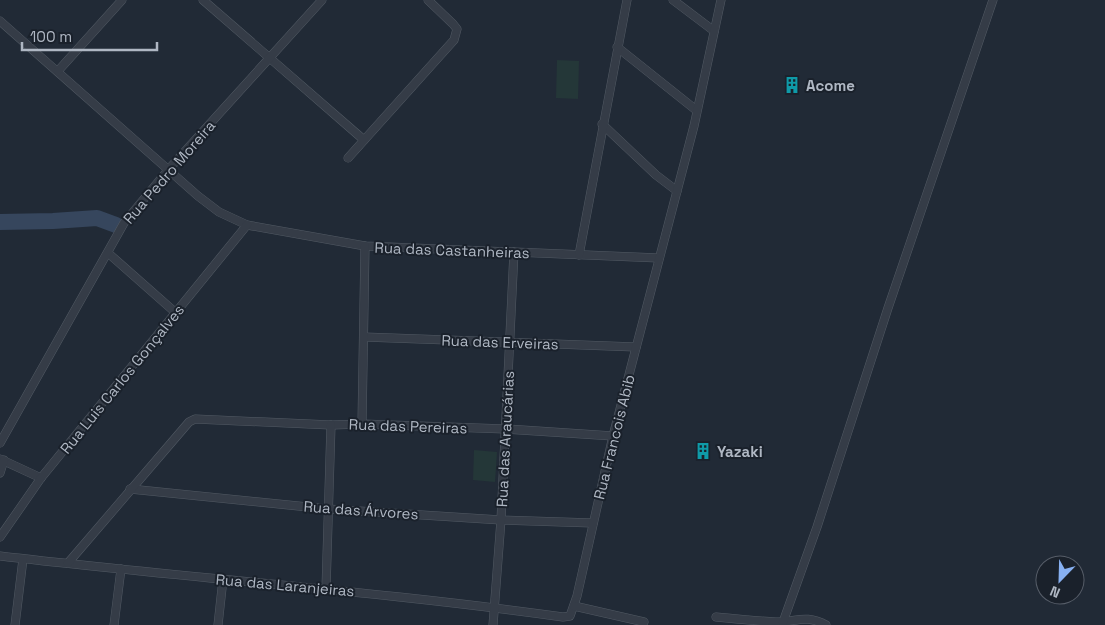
<svg xmlns="http://www.w3.org/2000/svg" width="1105" height="625" viewBox="0 0 1105 625" font-family="'Space Grotesk',sans-serif">
<style>
.garden{fill:#243738}
.lines{fill:none;stroke-linecap:round;stroke-linejoin:round}
.river{stroke:#36465d;stroke-width:16}
.minor-casing{stroke:#525a64;stroke-width:9}
.minor{stroke:#353c47;stroke-width:8}
.labels{text-anchor:middle;dominant-baseline:central;stroke-width:4;stroke-linejoin:round;paint-order:stroke}
.poi-label{font-size:15px;font-weight:bold;fill:#afb7c3;stroke:#1a212b;text-anchor:start}
.street-label{font-size:15px;fill:#afb7c3;stroke:#1a212b}
</style>
<rect width="100%" height="100%" fill="#212a36"/>
<g class="garden">
<path d="M557 60 579 61 578 99 556 98Z"/>
<path d="M474 450 497 452 495 482 473 480Z"/>
</g>
<g class="lines">
<path class="river" d="M0 222 53 221 97 218 116 225"/>
<g class="minor-casing">
<g id="minor">
<path d="M203 0 364 140"/>
<path d="M673 0 714 31"/>
<path d="M0 21 198 196 219 212 247 225 365 246 659 258"/>
<path d="M617 47 696 110"/>
<path d="M58 71 122 0"/>
<path d="M602 124 656 175 677 191"/>
<path d="M348 158 454 40 457 29 453 24 428 0"/>
<path d="M108 253 176 313"/>
<path d="M579 255 627 0"/>
<path d="M364 337 636 347"/>
<path d="M362 424 365 246"/>
<path d="M0 443 124 223 168 170 322 0"/>
<path d="M0 459 41 478"/>
<path d="M0 473 4 460"/>
<path d="M130 489 328 509 501 520 593 523"/>
<path d="M0 537 41 478 247 225"/>
<path d="M0 556C187 578 376 591 563 617L570 616 577 596 613 436 694 126 721 0"/>
<path d="M68 563 189 422 195 419 331 425 362 424 506 429 613 436"/>
<path d="M326 589 331 425"/>
<path d="M574 606 644 622"/>
<path d="M716 617C736 619 756 621 776 622 796 622 806 614 826 625"/>
<path d="M783 622 817 527 888 308 993 0"/>
<path d="M15 625 23 559"/>
<path d="M114 625 121 569"/>
<path d="M218 625 223 579"/>
<path d="M493 625 501 520 514 252"/>
</g>
</g>
<use href="#minor" class="minor"/>
</g>
<defs>
<g id="building-bare" transform="scale(1.35)"><path d="M-4-6H4V6H1V3H-1V6H-4ZM-2.5-4.3h1.7v1.8h-1.7ZM.8-4.3h1.7v1.8H.8ZM-2.5-1h1.7V.8h-1.7ZM.8-1h1.7V.8H.8Z" fill="#0f9aa8" stroke="#1a212b" stroke-width="2.5" paint-order="stroke"/></g>
</defs>
<g fill-rule="evenodd">
<use href="#building-bare" x="792" y="85"/>
<use href="#building-bare" x="703" y="451"/>
</g>
<g class="labels">
<g class="poi-label">
<text x="806" y="85">Acome</text>
<text x="717" y="451">Yazaki</text>
</g>
<g class="street-label">
<text transform="translate(169 172) rotate(-49)">Rua Pedro Moreira</text>
<text transform="translate(452 250) rotate(2)">Rua das Castanheiras</text>
<text transform="translate(500 342) rotate(2)">Rua das Erveiras</text>
<text transform="translate(122 379) rotate(-51)">Rua Luis Carlos Gonçalves</text>
<text transform="translate(408 426) rotate(2)">Rua das Pereiras</text>
<text transform="translate(614 437) rotate(-76)">Rua Francois Abib</text>
<text transform="translate(505 439) rotate(-87)">Rua das Araucárias</text>
<text transform="translate(361 510) rotate(4)">Rua das Árvores</text>
<text transform="translate(285 585) rotate(5)">Rua das Laranjeiras</text>
</g>
</g>
<g transform="translate(1060 580) rotate(203)"><circle r="24" fill="#1a212b" stroke="#565d68"/>
<path d="M0-4L9 19L0 12L-9 19Z" fill="#87b0f1"/>
<text y="-8" font-size="14" font-weight="bold" text-anchor="middle" fill="#afb7c3">N</text>
</g>
<path d="M22 42v8h135v-8" fill="none" stroke="#afb7c3" stroke-width="2.5"/>
<text x="30" y="42" font-size="15" fill="#afb7c3" stroke="#1a212b" stroke-width="4" paint-order="stroke">100 m</text>
</svg>
